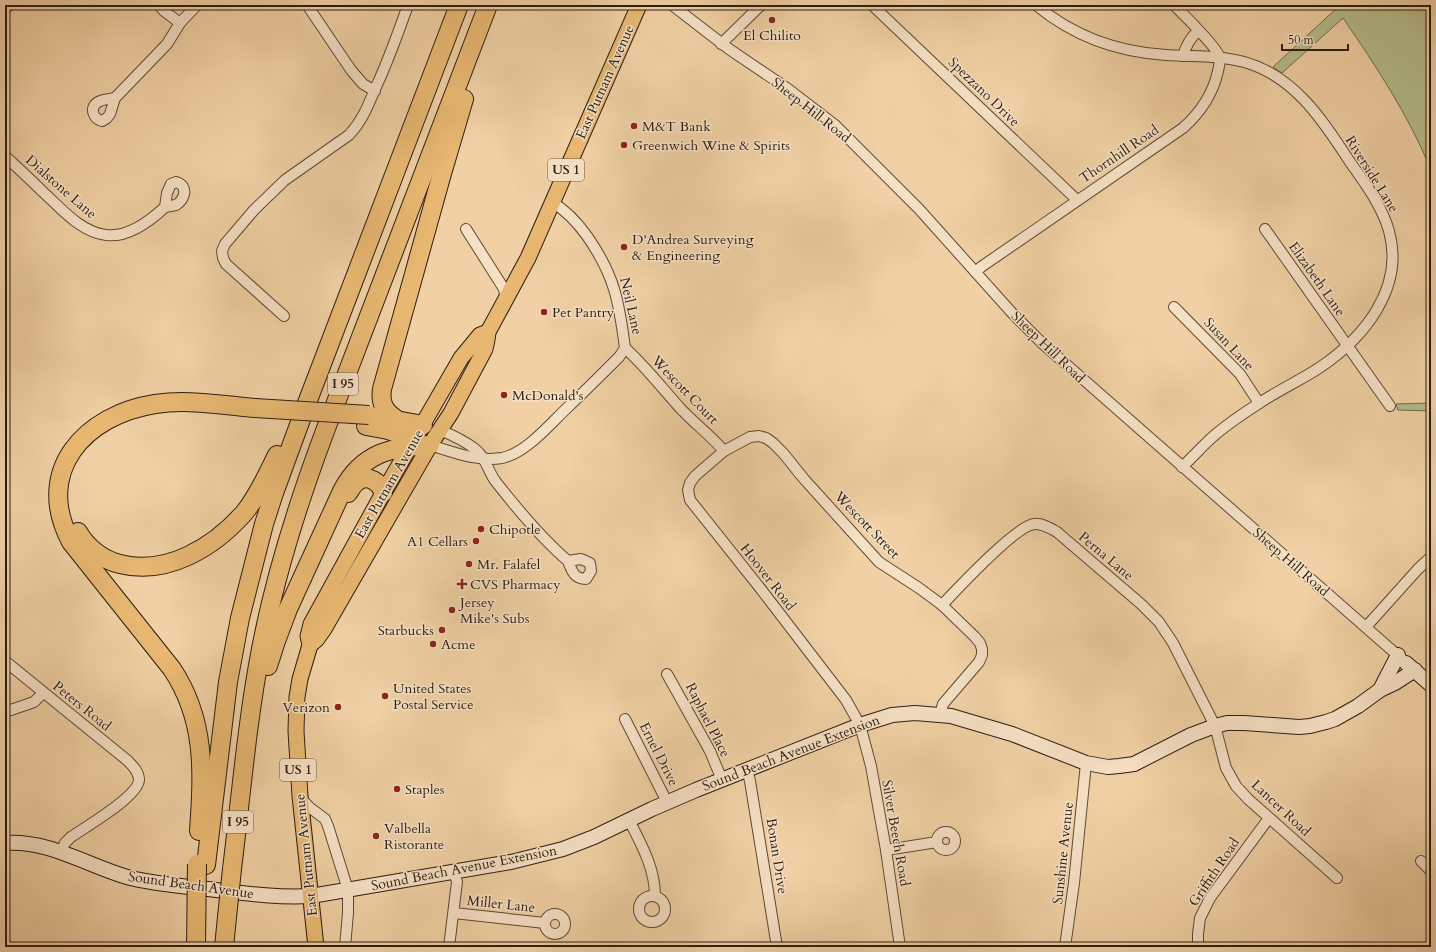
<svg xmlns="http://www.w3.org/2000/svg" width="1436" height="952" viewBox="0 0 1436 952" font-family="Cardo,serif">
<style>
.green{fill:#b5bc89;stroke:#706c4e}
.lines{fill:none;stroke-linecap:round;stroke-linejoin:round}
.street-casing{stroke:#5d4a36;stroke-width:12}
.secondary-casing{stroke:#2c1d12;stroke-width:16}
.primary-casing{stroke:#2c1d12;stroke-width:17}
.highway-casing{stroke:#2c1d12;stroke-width:20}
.street{stroke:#f5e0c4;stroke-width:10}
.secondary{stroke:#f5e0c4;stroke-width:14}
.primary{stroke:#e8b872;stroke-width:15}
.highway{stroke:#e8b872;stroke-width:18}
.highway-bridge-casing{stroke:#2c1d12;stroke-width:20;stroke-linecap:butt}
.highway-bridge{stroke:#e8b872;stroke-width:18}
.poi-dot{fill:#8f2418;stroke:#f5e0c4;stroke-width:1.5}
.labels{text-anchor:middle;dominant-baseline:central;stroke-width:3;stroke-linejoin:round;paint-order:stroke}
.shield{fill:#f5e0c4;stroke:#685847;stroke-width:1}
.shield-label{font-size:13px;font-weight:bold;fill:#2c1d12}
.poi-label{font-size:14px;fill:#2c1d12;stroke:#f5e0c4;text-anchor:start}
.street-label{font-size:14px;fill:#2c1d12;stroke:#f5e0c4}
</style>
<rect width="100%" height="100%" fill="#f0d0a4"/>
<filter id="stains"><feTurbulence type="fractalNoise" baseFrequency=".005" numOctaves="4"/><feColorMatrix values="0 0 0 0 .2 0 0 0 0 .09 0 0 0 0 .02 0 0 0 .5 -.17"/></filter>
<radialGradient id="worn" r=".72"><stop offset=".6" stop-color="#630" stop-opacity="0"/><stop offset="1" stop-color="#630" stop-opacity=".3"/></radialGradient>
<g class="green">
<path d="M1337 5H1431V170C1409 116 1376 66 1343 18L1282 73 1273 67 1338 7Z"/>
<path d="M1431 403V411L1398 410 1396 404Z"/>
</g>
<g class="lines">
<g class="street-casing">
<g id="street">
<path d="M159 5 164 11 180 23"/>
<path d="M307 5 351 70 363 84 375 91"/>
<path d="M672 5 729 49 788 89 835 125 919 209 1013 314 1043 344 1403 660"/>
<path d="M872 5 1077 200"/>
<path d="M1036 5C1073 36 1118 52 1166 55 1192 57 1219 55 1244 62 1295 76 1323 121 1350 162 1365 183 1382 206 1389 231 1405 288 1364 338 1319 368 1299 381 1277 391 1258 404 1244 413 1229 423 1216 434 1204 444 1194 456 1182 467"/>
<path d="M5 9 9 5"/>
<path d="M721 44 761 5"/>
<path d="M1183 56C1186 45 1190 38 1198 31"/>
<path d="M115 98C109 99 103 99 98 102 89 107 93 119 102 121L107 118 110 114 115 98 167 44 180 23 197 5"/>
<path d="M5 156C18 168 31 180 43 192 61 208 80 232 106 235 128 238 150 221 165 207L167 193 171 184 176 182C189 186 185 199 176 205L165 207"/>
<path d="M466 229 499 281 504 289 506 300"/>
<path d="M1265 229 1390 406"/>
<path d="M976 272 981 267 1183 128C1201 112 1213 94 1218 71 1219 66 1221 60 1219 56 1215 45 1184 15 1174 5"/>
<path d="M1174 307 1240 374 1259 403"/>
<path d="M284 316 226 264 223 258 222 251 225 244 254 210 285 180 349 135C362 121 368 106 375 89 388 62 398 33 408 5"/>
<path d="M625 348C645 366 662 388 680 408 694 423 710 435 724 451"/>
<path d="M440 430C452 435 465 441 475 449 486 457 488 472 496 482 518 510 541 538 568 561L581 559 590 563 591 571 586 579C574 579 572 571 568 561"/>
<path d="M430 445C453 452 477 462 502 458 526 453 549 425 567 408 585 391 602 374 619 357L625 348C619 302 615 276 587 236 577 222 567 211 552 202"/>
<path d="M942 605C957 589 1016 526 1034 524 1042 523 1050 528 1057 532L1141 604 1159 622 1173 643 1215 726 1226 768 1236 786 1248 799 1337 878"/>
<path d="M1366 627 1418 569 1431 557"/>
<path d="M5 661 128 761C133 766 139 772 139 780 138 797 85 827 71 837L65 843 61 851"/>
<path d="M667 674 710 751 722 780"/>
<path d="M5 712 34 702 43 693"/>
<path d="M625 719 667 802"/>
<path d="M747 769 750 781 777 947"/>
<path d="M301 798 309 807 325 819 328 826 348 890V913L345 947"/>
<path d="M629 820C641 844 655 868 655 896"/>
<circle cx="946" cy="841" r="9"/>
<path d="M886 850 937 842"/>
<path d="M1421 861 1431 871"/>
<circle cx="652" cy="909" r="13"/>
<path d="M454 913 545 923"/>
<circle cx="555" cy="924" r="10"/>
<path d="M449 947 457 882 454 871"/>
<path d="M900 947 886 850 871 766 860 725 846 700 760 588 690 500 688 490 690 483 695 476 724 451 750 437 759 436 766 438 773 443 783 453 804 479 879 562 919 588 942 605 975 637 980 643 982 649V655L979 662 943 704 940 714"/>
<path d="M1065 947 1074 883 1086 763"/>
<path d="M1198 947V934L1200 918 1210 898 1269 818"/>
</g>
</g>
<g class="secondary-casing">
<g id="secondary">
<path d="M1406 663 1431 685"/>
<path d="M1380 690 1398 655"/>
<path d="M5 843C49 840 86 865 127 877 153 884 181 886 208 889 242 893 277 898 311 896L511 862 563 849 594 837 652 809 696 790 860 725 892 715 915 713 951 716 1012 734 1086 763 1108 767 1119 766 1134 764 1191 735 1215 726 1227 723H1244L1299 727 1310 726 1326 722 1335 719 1358 706 1380 690 1395 683 1415 670"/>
</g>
</g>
<g class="primary-casing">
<g id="primary">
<path d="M310 645 317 639 324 629 430 445 451 413 485 349 487 340 488 332 528 258 639 5"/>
<path d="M316 947 300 796 296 731 297 697 300 679 310 645 308 636 311 624 383 493 461 358 480 335 488 332"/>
</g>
</g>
<g class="highway-casing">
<g id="highway">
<path d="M385 418 423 425"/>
<path d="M396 419C384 411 380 403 382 389L441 177 464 99"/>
<path d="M366 426 388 430 414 439"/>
<path d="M348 493C351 489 353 484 358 481 367 474 381 482 383 493"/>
<path d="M78 532C87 548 103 560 120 564 167 576 214 547 244 513 258 496 267 475 277 455"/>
<path d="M268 666 276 641 288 609 342 491C362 453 390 447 430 445"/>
<path d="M199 831C203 772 206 720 172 669L71 542C33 471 85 415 155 404 188 399 223 405 255 408"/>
<path d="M206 865 228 682 240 618 264 524 274 493 307 403 459 5"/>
<path d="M232 869C241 796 247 722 261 649 275 575 298 503 325 431L488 5"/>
<path d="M224 947 227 917"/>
</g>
</g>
<use href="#street" class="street"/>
<use href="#secondary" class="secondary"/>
<use href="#primary" class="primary"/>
<use href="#highway" class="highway"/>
<g class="highway-bridge-casing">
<g id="highway-bridge">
<path d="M255 408 369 415"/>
<path d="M227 917 232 869"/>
<path d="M196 947 197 864"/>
</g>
</g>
<use href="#highway-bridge" class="highway-bridge"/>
</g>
<g class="poi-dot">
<circle cx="772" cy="20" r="4"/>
<circle cx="634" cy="126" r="4"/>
<circle cx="624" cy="145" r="4"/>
<circle cx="624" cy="247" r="4"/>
<circle cx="544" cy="312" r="4"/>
<circle cx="504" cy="395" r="4"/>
<circle cx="481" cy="529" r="4"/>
<circle cx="476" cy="541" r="4"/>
<circle cx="469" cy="564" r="4"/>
<path d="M460 578h4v4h4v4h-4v4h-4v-4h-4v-4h4z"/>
<circle cx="452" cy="610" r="4"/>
<circle cx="442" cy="630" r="4"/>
<circle cx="433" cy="644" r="4"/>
<circle cx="385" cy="696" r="4"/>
<circle cx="338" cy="707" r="4"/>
<circle cx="397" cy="789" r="4"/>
<circle cx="376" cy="836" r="4"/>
</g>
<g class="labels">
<g class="shield">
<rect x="548" y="159" width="36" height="22" rx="3"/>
<rect x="328" y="373" width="30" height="22" rx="3"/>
<rect x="280" y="759" width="36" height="22" rx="3"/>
<rect x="223" y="811" width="30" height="22" rx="3"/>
</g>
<g class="shield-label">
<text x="566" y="170">US 1</text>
<text x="343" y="384">I 95</text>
<text x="298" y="770">US 1</text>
<text x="238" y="822">I 95</text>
</g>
<g class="poi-label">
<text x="772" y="35" text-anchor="middle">El Chilito</text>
<text x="642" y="126">M&amp;T Bank</text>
<text x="632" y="145">Greenwich Wine &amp; Spirits</text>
<text x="632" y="239">D'Andrea Surveying<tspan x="632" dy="16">&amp; Engineering</tspan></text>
<text x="552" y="312">Pet Pantry</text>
<text x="512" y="395">McDonald's</text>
<text x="489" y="529">Chipotle</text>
<text x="468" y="541" text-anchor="end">A1 Cellars</text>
<text x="477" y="564">Mr. Falafel</text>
<text x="470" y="584">CVS Pharmacy</text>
<text x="460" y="602">Jersey<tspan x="460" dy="16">Mike's Subs</tspan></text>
<text x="434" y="630" text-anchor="end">Starbucks</text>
<text x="441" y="644">Acme</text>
<text x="393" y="688">United States<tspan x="393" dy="16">Postal Service</tspan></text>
<text x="330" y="707" text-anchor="end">Verizon</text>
<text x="405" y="789">Staples</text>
<text x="384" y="828">Valbella<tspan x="384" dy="16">Ristorante</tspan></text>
</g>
<g class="street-label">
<text transform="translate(605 82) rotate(-66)">East Putnam Avenue</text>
<text transform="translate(984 92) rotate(44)">Spezzano Drive</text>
<text transform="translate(811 110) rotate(38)">Sheep Hill Road</text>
<text transform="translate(1119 154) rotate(-34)">Thornhill Road</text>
<text transform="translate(1372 174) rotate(58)">Riverside Lane</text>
<text transform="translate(61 187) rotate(41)">Dialstone Lane</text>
<text transform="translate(1317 279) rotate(55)">Elizabeth Lane</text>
<text transform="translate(631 306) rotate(77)">Neil Lane</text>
<text transform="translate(1229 344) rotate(47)">Susan Lane</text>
<text transform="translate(1048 347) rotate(44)">Sheep Hill Road</text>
<text transform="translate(685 390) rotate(46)">Wescott Court</text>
<text transform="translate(389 484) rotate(-60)">East Putnam Avenue</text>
<text transform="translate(867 525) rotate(46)">Wescott Street</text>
<text transform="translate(1106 556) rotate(40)">Perna Lane</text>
<text transform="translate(1291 562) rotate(41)">Sheep Hill Road</text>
<text transform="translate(768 577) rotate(52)">Hoover Road</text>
<text transform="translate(82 706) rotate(39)">Peters Road</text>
<text transform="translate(708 720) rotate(63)">Raphael Place</text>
<text transform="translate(791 753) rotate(-21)">Sound Beach Avenue Extension</text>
<text transform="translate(659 754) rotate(63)">Ernel Drive</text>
<text transform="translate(1281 808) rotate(43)">Lancer Road</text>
<text transform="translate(896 833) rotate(80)">Silver Beech Road</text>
<text transform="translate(1063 853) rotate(-84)">Sunshine Avenue</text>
<text transform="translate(306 855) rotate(-96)">East Putnam Avenue</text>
<text transform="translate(777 856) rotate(81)">Bonan Drive</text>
<text transform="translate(464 868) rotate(-11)">Sound Beach Avenue Extension</text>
<text transform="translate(1214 872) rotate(-56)">Griffith Road</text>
<text transform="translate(191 885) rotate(8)">Sound Beach Avenue</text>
<text transform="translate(501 904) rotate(6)">Miller Lane</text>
</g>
</g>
<rect width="1436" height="952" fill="none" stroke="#f0d0a4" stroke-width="20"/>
<rect x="6" y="6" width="1424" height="940" fill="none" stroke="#2c1d12" stroke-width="2"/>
<rect x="10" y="10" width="1416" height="932" fill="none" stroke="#2c1d12"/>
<path d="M1282 44v6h66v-6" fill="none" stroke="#2c1d12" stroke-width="2"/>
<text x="1288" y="44" font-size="12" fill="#2c1d12" stroke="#f5e0c4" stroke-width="3" paint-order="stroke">50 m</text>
<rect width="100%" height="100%" filter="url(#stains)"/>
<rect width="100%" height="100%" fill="url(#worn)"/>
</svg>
